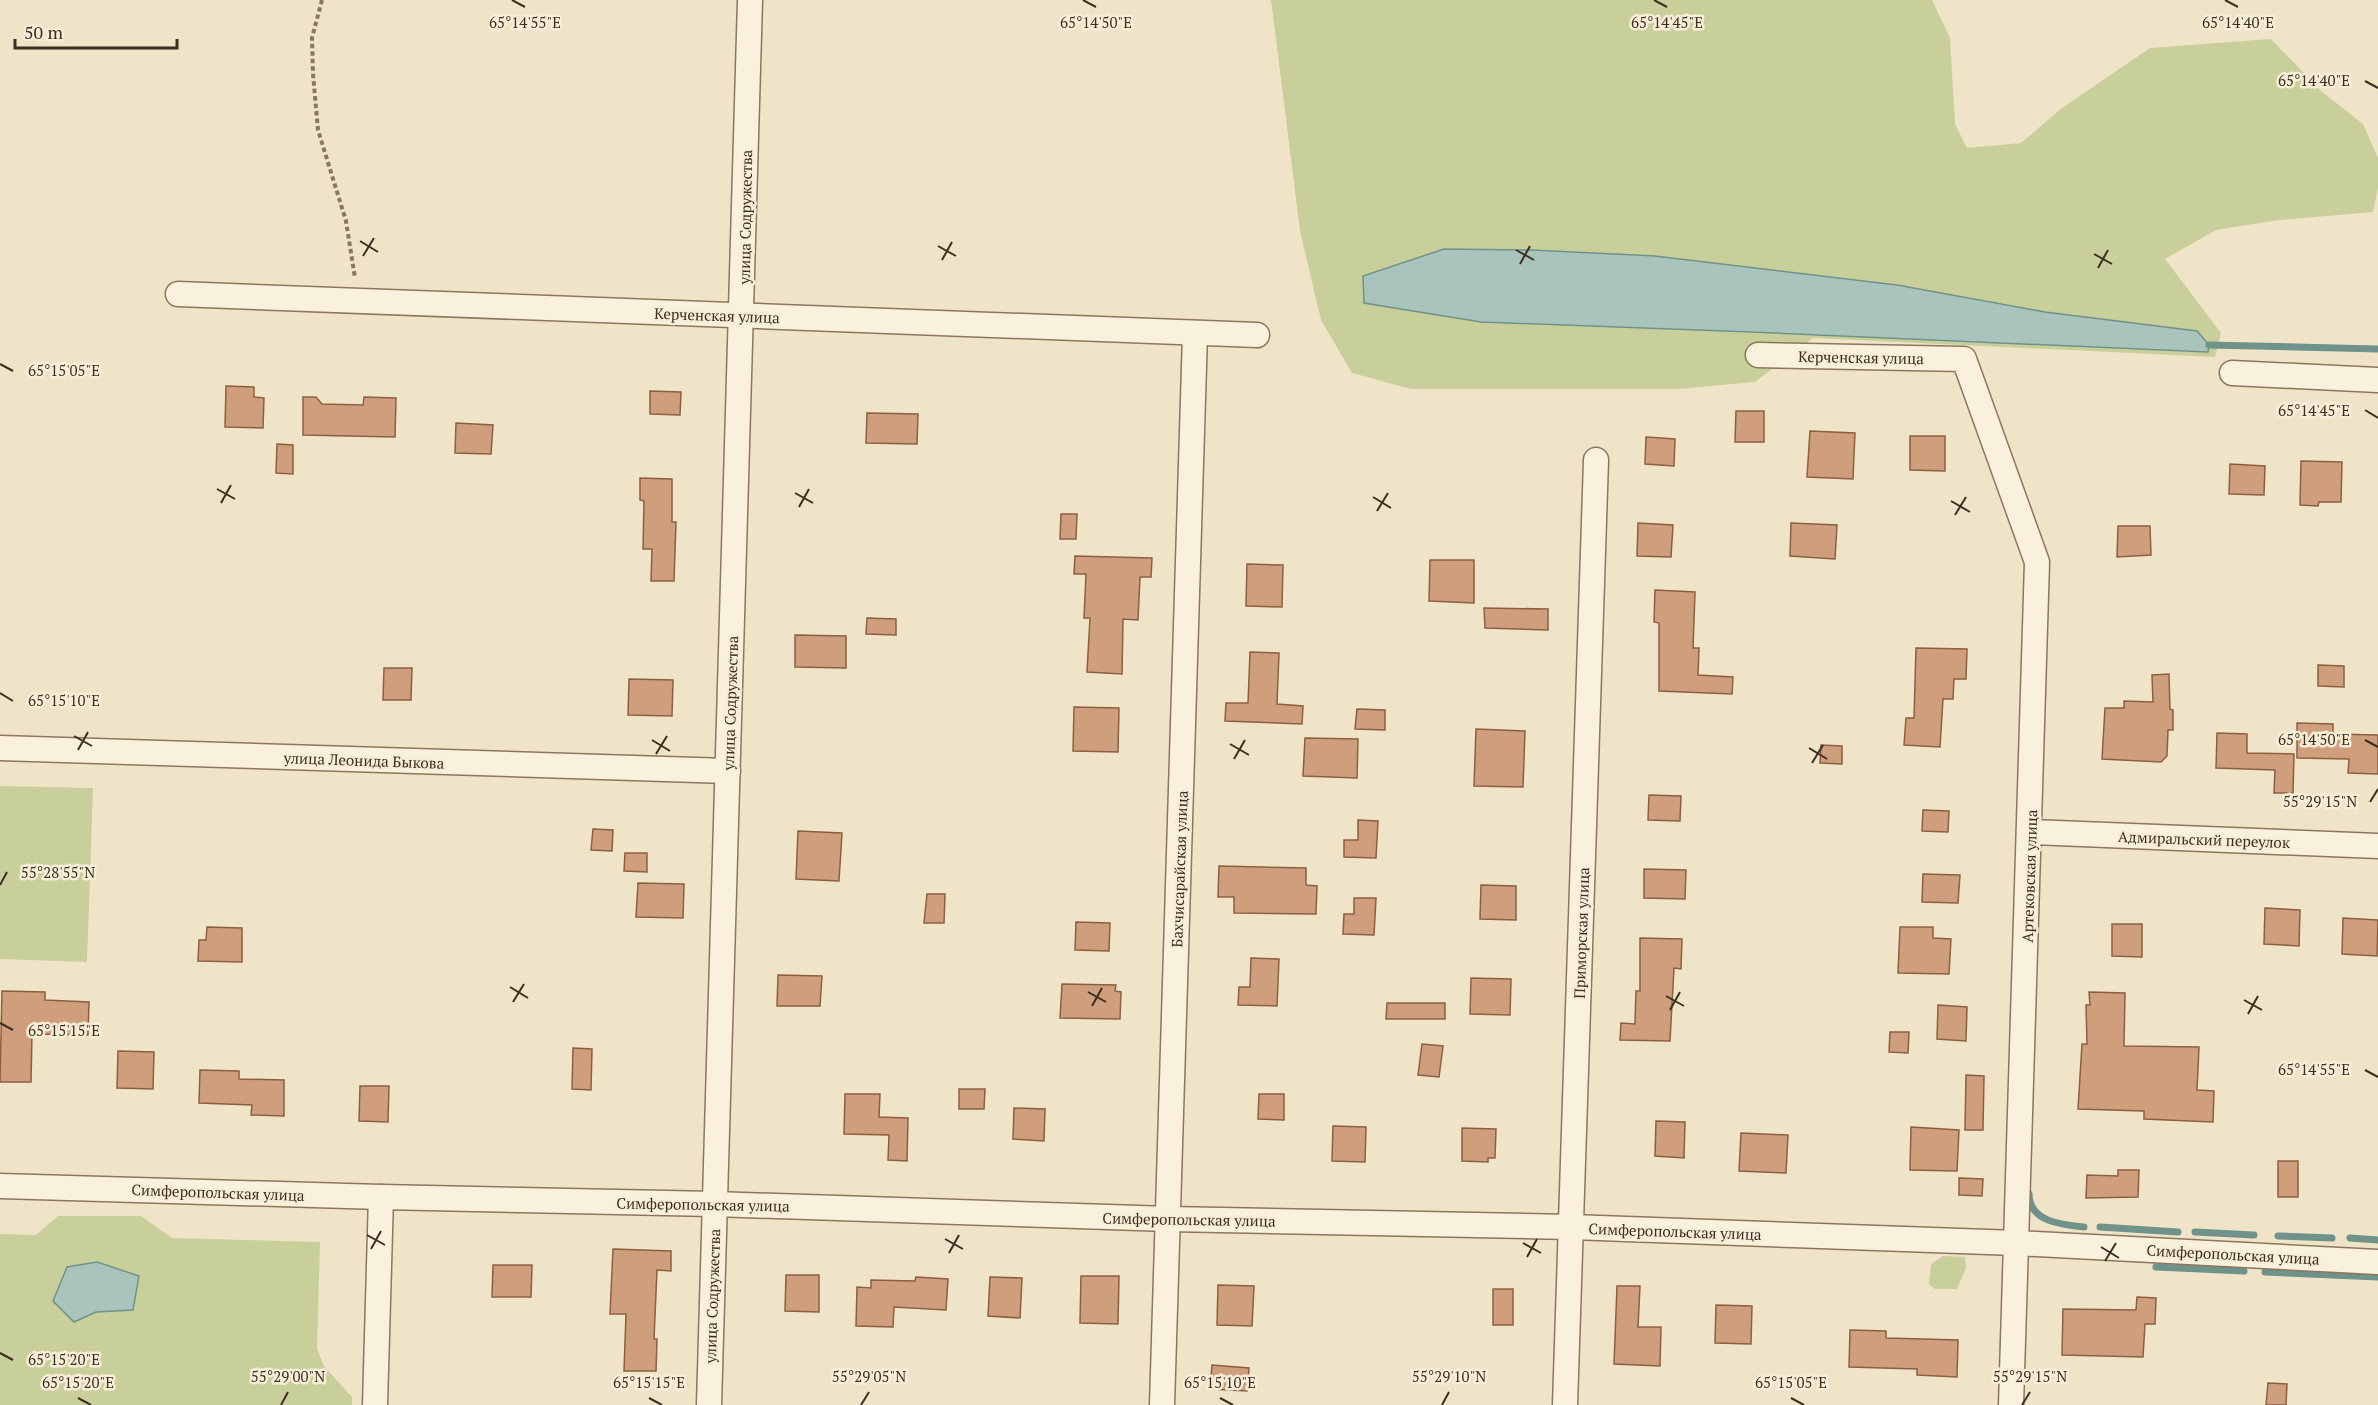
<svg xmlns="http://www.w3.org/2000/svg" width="2378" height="1405" viewBox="0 0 2378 1405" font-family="'PT Serif',serif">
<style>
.green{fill:#c9cf9b}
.water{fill:#a9c4bc;stroke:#6f938a;stroke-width:1.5}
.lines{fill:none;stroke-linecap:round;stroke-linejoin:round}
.stream{stroke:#6f938a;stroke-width:7}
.building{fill:#cf9f7d;stroke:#8d5f41;stroke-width:1.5}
.street-casing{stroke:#8d765c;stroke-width:27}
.path{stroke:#8d765c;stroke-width:4;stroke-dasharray:4.5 3;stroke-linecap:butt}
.street{stroke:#faf1dc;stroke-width:24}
.ticks{fill:none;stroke:#3d2e20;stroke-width:2}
.labels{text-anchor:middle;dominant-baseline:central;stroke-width:5;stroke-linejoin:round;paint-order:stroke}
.street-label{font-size:15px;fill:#3d2e20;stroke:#f7eed8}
.ticks-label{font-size:15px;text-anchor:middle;fill:#3d2e20;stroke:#f7eed8;stroke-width:5;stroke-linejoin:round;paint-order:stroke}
</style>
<rect width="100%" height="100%" fill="#f0e4c8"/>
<g class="green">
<path d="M1271 0H1932L1950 38 1955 124 1967 148 2021 143 2062 108 2150 48 2271 39 2321 91 2363 124 2378 158V187L2373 212 2279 220 2216 230 2165 259 2221 333 2215 357 1813 338 1755 382 1678 389H1411L1352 373 1321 320 1300 231Z"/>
<path d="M0 786 93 788 87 962 0 959Z"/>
<path d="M58 1216H141L172 1238 320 1242 317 1349 324 1366 352 1397V1405H0V1234L36 1235Z"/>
<path d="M1943 1256 1965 1257 1966 1268 1957 1289H1935L1929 1284 1931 1264Z"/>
</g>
<g class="water">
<path d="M1444 249 1532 250 1655 256 1897 285 2045 312 2197 331 2209 345 2208 352 1751 332 1481 322 1364 303 1363 276Z"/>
<path d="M97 1262 139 1276 133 1310 96 1312 74 1322 53 1301 67 1267Z"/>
</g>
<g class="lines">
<g class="stream">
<path d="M2209 345 2378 349"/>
<path d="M2029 1194C2029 1222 2063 1225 2084 1227"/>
<path d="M2100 1227 2178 1232"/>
<path d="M2195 1232 2254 1235"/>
<path d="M2278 1236 2332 1238"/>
<path d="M2350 1238 2378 1240"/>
<path d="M2156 1267 2244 1271"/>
<path d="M2265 1272 2378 1277"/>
</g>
</g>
<g class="building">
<path d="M226 386 254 387V397L264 398 263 428 225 427Z"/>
<path d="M650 391 681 392 680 415 650 414Z"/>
<path d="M303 397H316L322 404 363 405 364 397 396 398 395 437 303 435Z"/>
<path d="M1736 411H1764V442H1735Z"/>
<path d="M867 413 918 414 917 444 866 443Z"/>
<path d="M456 423 493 425 491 454 455 453Z"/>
<path d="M1810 431 1855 433 1853 479 1807 477Z"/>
<path d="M1910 436H1945V471L1910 470Z"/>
<path d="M1646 437 1675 439 1674 466 1645 464Z"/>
<path d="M277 444 293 445V474L276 473Z"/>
<path d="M2301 461 2342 462 2341 502H2319L2318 506 2300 505Z"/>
<path d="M2230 464 2265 466 2264 495 2229 494Z"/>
<path d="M640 478 672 479V522H676L674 581H651L652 549H643L644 501 640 500Z"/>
<path d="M1061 514H1077L1076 539H1060Z"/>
<path d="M1638 523 1673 525 1671 557 1637 556Z"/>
<path d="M1791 523 1837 525 1835 559 1790 556Z"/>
<path d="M2118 526H2150L2151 555 2117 557Z"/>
<path d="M1075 556 1152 558 1151 577H1140L1138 620 1123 619 1122 674 1087 672 1090 618H1084L1086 574H1074Z"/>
<path d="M1430 560H1474V603L1429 601Z"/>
<path d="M1247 564 1283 565 1282 607 1246 606Z"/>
<path d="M1655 590 1695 592 1693 648H1699L1698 675 1733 677 1732 694 1659 691V623L1654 622Z"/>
<path d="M1484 608 1548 609V630L1485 628Z"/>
<path d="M867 618 896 619V635L866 634Z"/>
<path d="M795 635 846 636V668L795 667Z"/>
<path d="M1916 648 1967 649 1966 679H1954L1953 699H1943L1940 747 1904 745 1906 718H1914Z"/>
<path d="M1250 652 1279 653 1277 704 1303 706 1302 724 1225 721 1226 703H1248Z"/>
<path d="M2318 665 2344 666V687L2318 686Z"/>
<path d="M384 668H412L411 700H383Z"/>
<path d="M2169 674 2170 709 2173 710V730H2168L2167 756 2161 762 2102 759 2105 708H2124V701L2153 702 2152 675Z"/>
<path d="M629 679 673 680 672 716 628 715Z"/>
<path d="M1074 707 1119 708 1118 752 1073 751Z"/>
<path d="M1357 709 1385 710V730L1355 729Z"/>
<path d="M2297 723 2333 724V734L2378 735V774L2348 773 2349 759 2297 758Z"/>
<path d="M1476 729 1525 731 1523 787 1474 786Z"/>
<path d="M2217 733 2247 734V753L2294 754 2293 793H2274L2275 770 2216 768Z"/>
<path d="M1305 738 1358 739 1357 778 1303 776Z"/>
<path d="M1821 745 1842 746V764L1820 763Z"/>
<path d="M1649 795 1681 796 1680 821 1648 820Z"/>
<path d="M1923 810 1949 811 1948 832 1922 831Z"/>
<path d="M1358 820 1378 821 1376 858 1344 857V840H1358Z"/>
<path d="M593 829 613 830 612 851 591 850Z"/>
<path d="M798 831 842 833 839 881 796 879Z"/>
<path d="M625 853H647V872L624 871Z"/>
<path d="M1219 866 1306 868V885L1317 886 1316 914 1234 913V897H1218Z"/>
<path d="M1644 869 1686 870 1685 899 1644 898Z"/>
<path d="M1923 874 1960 875 1958 903 1922 902Z"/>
<path d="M638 883 684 884 683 918 636 917Z"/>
<path d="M1481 885 1516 886V920L1480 919Z"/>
<path d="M927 894H945L944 923H924Z"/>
<path d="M1354 898H1376L1374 935 1343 934 1344 914H1354Z"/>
<path d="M2265 908 2300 910 2299 946 2264 944Z"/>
<path d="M2343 918 2378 920 2377 956 2342 954Z"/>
<path d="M1076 922 1110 923 1109 951 1075 950Z"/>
<path d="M2112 924H2142V957L2112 956Z"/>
<path d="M207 927 242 928V962L198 961 199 940H206Z"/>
<path d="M1900 927H1933V938L1951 939 1949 974 1898 973Z"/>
<path d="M1640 938 1682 939 1681 969 1674 968 1670 1041 1620 1040 1621 1023 1635 1024 1636 991H1640Z"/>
<path d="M1251 958 1279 959 1277 1006 1238 1005 1239 987H1250Z"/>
<path d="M778 975 822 976 820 1006H777Z"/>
<path d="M1471 978 1511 979 1510 1015 1470 1014Z"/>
<path d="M1062 984 1116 985 1115 991 1121 992 1120 1019 1060 1018Z"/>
<path d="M2 991 45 992V1000L89 1002 88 1035 32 1034 31 1082H0Z"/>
<path d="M2089 992 2125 993 2124 1046 2199 1047 2197 1090 2214 1091 2213 1122 2144 1119V1111L2078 1109 2082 1044H2087L2086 1005H2090Z"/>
<path d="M1387 1003H1445V1019H1386Z"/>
<path d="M1938 1005 1967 1007 1966 1041 1937 1039Z"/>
<path d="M1890 1032H1909L1908 1053 1889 1052Z"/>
<path d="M1422 1044 1443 1046 1439 1077 1418 1075Z"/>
<path d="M573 1048 592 1049 591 1090 572 1089Z"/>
<path d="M118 1051 154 1052 153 1089 117 1088Z"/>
<path d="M200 1070 239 1071V1079L284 1080V1116L251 1115 252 1105 199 1103Z"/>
<path d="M1966 1075 1984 1076 1983 1130H1965Z"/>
<path d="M360 1086H389L388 1122 359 1121Z"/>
<path d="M959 1089H985L984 1109H959Z"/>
<path d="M845 1094H880L879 1117 908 1118 907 1161 888 1160 889 1135 844 1134Z"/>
<path d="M1259 1094H1284V1120L1258 1119Z"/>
<path d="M1014 1108 1045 1109 1044 1141 1013 1139Z"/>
<path d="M1656 1121 1685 1122 1684 1158 1655 1156Z"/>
<path d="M1333 1126 1366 1127 1365 1162 1332 1161Z"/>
<path d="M1911 1127 1959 1130 1957 1171 1910 1170Z"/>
<path d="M1462 1128 1496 1129 1495 1158H1488V1162L1462 1161Z"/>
<path d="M1741 1133 1788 1135 1786 1173 1739 1171Z"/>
<rect x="2278" y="1161" width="20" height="36"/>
<path d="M2118 1170H2139L2138 1197 2086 1198 2087 1175 2118 1176Z"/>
<path d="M1959 1178 1983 1179 1982 1196 1959 1195Z"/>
<path d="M613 1249 671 1251V1271L657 1270 654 1339H657L656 1371H624L626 1314H610Z"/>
<path d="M493 1265H532L531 1297H492Z"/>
<path d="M786 1275H819V1312L785 1311Z"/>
<path d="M1081 1276H1119L1118 1324 1080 1323Z"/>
<path d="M916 1277 948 1279 946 1310 894 1307 893 1327 856 1326 857 1287 871 1288V1280L915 1281Z"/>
<path d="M990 1277 1022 1278 1020 1318 988 1316Z"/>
<path d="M1218 1285 1254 1286 1252 1326 1217 1325Z"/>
<path d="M1617 1286H1640L1638 1327H1661L1660 1366 1614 1364Z"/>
<rect x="1493" y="1289" width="20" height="36"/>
<path d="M2137 1297 2156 1298 2155 1324H2145L2143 1357 2062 1355 2063 1309 2136 1310Z"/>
<path d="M1716 1305 1752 1306 1751 1344 1715 1343Z"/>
<path d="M1850 1330 1886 1331V1338L1958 1340 1957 1377 1917 1375V1369L1849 1367Z"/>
<path d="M1212 1365 1249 1368 1247 1391 1210 1389Z"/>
<path d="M2268 1383 2287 1384 2286 1405H2266Z"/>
</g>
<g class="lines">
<g class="street-casing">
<g id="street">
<path d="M178 294 1257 335"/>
<path d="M1758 355 1964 359 2037 562 2011 1405"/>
<path d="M2232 373 2378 380"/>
<path d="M0 748 728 771"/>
<path d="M2030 832 2378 846"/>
<path d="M0 1186 381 1197 714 1204 1169 1219 1571 1227 2016 1243 2378 1262"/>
<path d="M375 1405 381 1197"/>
<path d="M709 1405 750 0"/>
<path d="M1162 1405 1195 334"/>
<path d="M1565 1405 1596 460"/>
</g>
</g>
<path class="path" d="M322 0 312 38 313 74 318 130 346 221 355 278"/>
<use href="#street" class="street"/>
</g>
<path class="ticks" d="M512 0 525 7M1083 0 1096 7M1654 0 1667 7M2225 0 2238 7M2365 81 2378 88M360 241 378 252M938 246 956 256M1516 250 1534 260M2094 254 2112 264M363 256 374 238M942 260 952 242M1520 264 1530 246M2098 268 2108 250M0 364 13 371M2365 410 2378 418M217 489 235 499M795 493 813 503M1373 497 1391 508M1951 501 1970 512M221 503 231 485M799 507 809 489M1377 511 1388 493M1955 515 1966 497M0 693 13 701M74 736 92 746M652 740 670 751M2365 740 2378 747M1230 744 1249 755M1809 748 1827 759M78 750 88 732M656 754 667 736M1234 759 1245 740M1812 763 1823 745M2370 802 2378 789M0 885 7 872M510 987 528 998M1088 992 1106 1002M1666 996 1684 1006M2244 1000 2262 1010M513 1002 524 984M1092 1006 1102 988M1670 1010 1680 992M2248 1014 2258 996M0 1023 13 1030M2365 1070 2378 1077M367 1235 385 1245M945 1239 963 1249M1523 1243 1541 1253M2101 1247 2119 1258M371 1249 381 1231M949 1253 959 1235M1527 1257 1537 1239M2105 1261 2116 1243M0 1353 13 1360M78 1398 91 1405M649 1398 662 1405M1220 1398 1233 1405M1791 1398 1804 1405M281 1405 288 1392M861 1405 869 1392M1442 1405 1449 1392M2022 1405 2030 1392"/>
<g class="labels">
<g class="street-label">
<text transform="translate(745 217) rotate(-89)">улица Содружества</text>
<text transform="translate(717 315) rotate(2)">Керченская улица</text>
<text transform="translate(1861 357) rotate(1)">Керченская улица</text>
<text transform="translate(730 703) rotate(-88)">улица Содружества</text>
<text transform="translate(364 760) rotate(2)">улица Леонида Быкова</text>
<text transform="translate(2204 839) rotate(2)">Адмиральский переулок</text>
<text transform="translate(1179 869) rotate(-88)">Бахчисарайская улица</text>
<text transform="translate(2029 876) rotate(-88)">Артековская улица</text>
<text transform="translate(1581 933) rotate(-88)">Приморская улица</text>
<text transform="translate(218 1192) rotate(2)">Симферопольская улица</text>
<text transform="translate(703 1204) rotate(1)">Симферопольская улица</text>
<text transform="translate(1189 1219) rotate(1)">Симферопольская улица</text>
<text transform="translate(1675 1231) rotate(2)">Симферопольская улица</text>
<text transform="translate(2233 1254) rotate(3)">Симферопольская улица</text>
<text transform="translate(712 1296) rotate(-88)">улица Содружества</text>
</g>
</g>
<g class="ticks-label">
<text x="2238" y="28">65°14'40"E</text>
<text x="525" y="28">65°14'55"E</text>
<text x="1096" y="28">65°14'50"E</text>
<text x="1667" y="28">65°14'45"E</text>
<text x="2314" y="86">65°14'40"E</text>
<text x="64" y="376">65°15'05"E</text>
<text x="2314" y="416">65°14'45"E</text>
<text x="64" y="706">65°15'10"E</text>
<text x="2314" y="745">65°14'50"E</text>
<text x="2320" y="807">55°29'15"N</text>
<text x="58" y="878">55°28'55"N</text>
<text x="64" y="1036">65°15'15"E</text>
<text x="2314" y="1075">65°14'55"E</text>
<text x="64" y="1365">65°15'20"E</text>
<text x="288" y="1382">55°29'00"N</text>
<text x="869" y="1382">55°29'05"N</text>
<text x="1449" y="1382">55°29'10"N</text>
<text x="2030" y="1382">55°29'15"N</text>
<text x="78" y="1388">65°15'20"E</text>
<text x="649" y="1388">65°15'15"E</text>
<text x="1220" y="1388">65°15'10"E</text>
<text x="1791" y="1388">65°15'05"E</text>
</g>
<path d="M15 39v9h162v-9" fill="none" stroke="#3d2e20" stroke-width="3"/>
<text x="24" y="39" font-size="18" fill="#3d2e20" stroke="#f7eed8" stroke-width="4.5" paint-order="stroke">50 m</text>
</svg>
